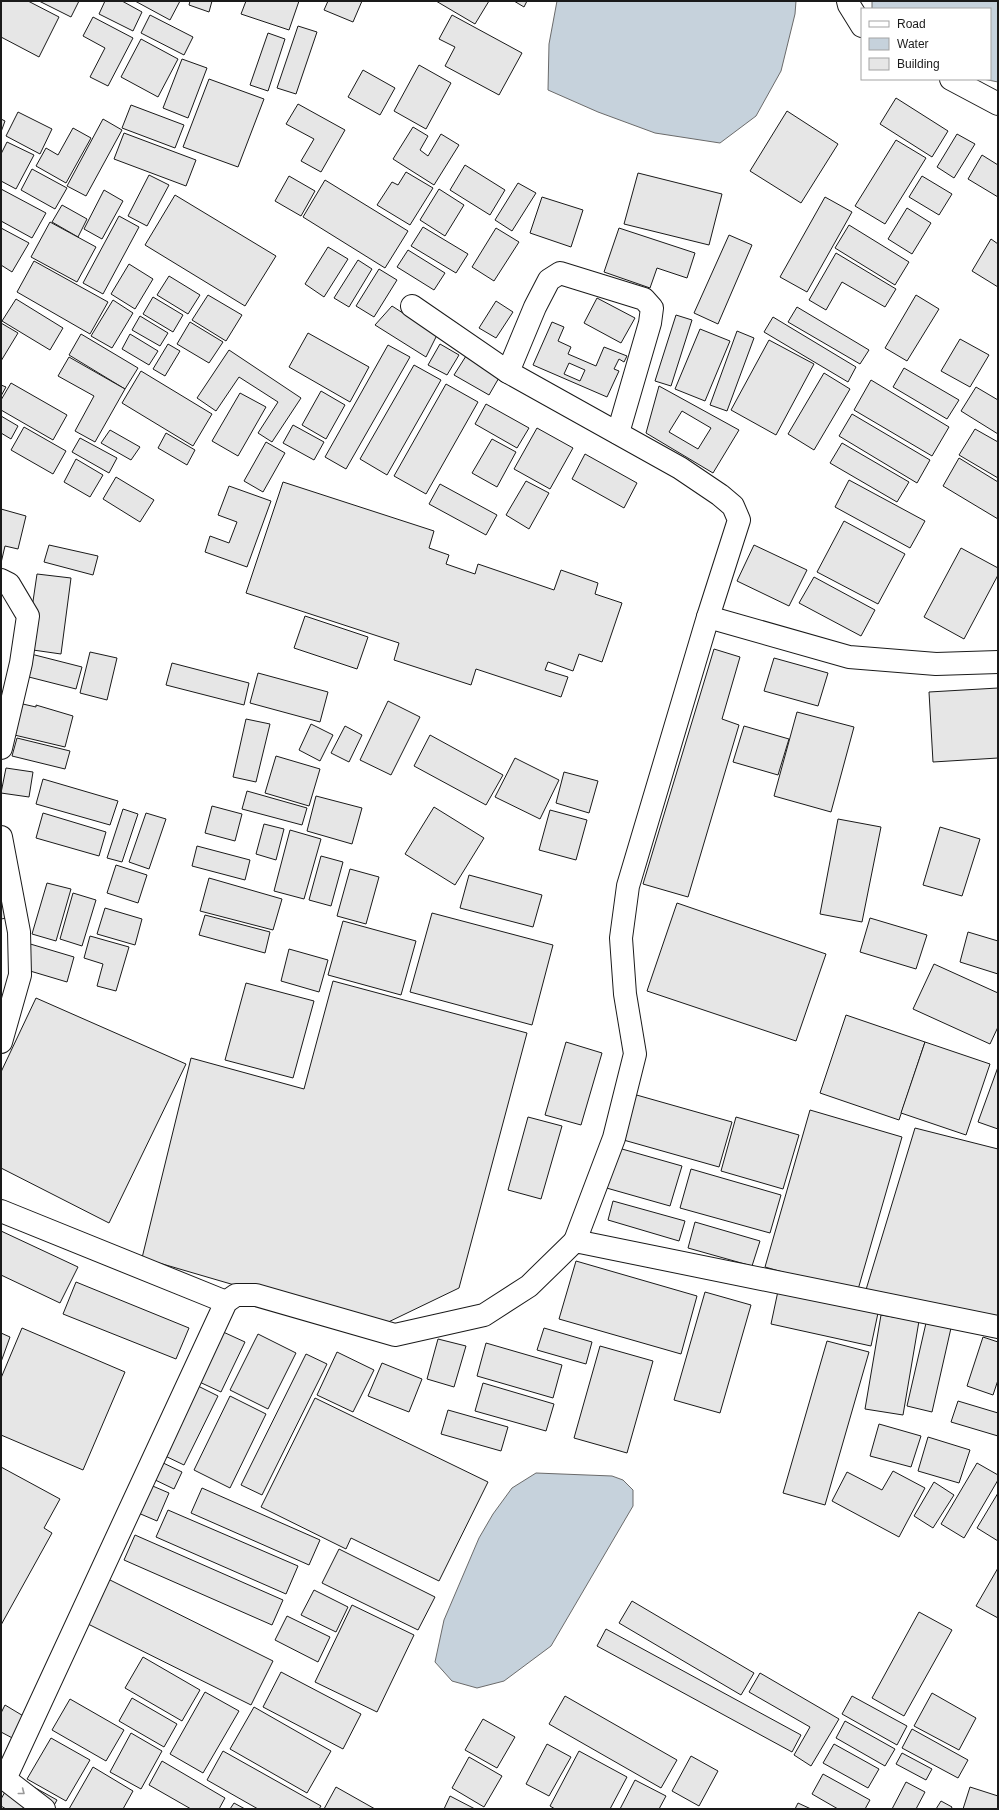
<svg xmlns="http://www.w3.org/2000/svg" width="999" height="1810" viewBox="0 0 999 1810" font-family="Arial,sans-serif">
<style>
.water{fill:#c6d2dc;stroke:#6a6a6a}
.building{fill:#e6e6e6;stroke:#1a1a1a;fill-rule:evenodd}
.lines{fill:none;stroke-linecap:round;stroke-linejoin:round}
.minor-casing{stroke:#1a1a1a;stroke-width:24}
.trunk-casing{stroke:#1a1a1a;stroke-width:24}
.minor{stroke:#fff;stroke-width:22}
.trunk{stroke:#fff;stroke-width:22}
.oneway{stroke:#989898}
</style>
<rect width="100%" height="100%" fill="#fff"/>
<g class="water">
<path d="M557 1H796L795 14 781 71 756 116 720 143 655 133 598 112 548 90 549 44Z"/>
<path d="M872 1H998V82L983 79H990V9H872Z"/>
<path d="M536 1473 612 1476 623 1480 633 1490V1506L551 1646 504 1681 477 1688 452 1681 435 1662 444 1620 479 1538 493 1514 512 1488Z"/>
</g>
<g class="building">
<path d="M1 1H28L59 17 39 57 1 37Z"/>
<path d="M39 1H79L71 17Z"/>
<path d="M105 1H122L142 12 133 31 99 14Z"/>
<path d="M135 1H180L170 20Z"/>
<path d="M190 1H212L209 12 189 5Z"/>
<path d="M246 1H299L289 30 241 14Z"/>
<path d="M328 1H362L353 22 324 10Z"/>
<path d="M436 1H489L475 24Z"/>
<path d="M514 1H527L524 7Z"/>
<path d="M150 15 193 37 184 55 141 33Z"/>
<path d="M452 15 522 53 499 95 445 66 455 47 439 39Z"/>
<path d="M93 17 133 38 108 86 90 77 105 48 83 36Z"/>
<path d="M298 26 317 32 296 94 277 88Z"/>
<path d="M268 33 285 39 268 91 250 85Z"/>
<path d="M141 39 178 59 158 97 121 77Z"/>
<path d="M182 59 207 68 188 118 163 108Z"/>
<path d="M419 65 451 83 426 129 394 111Z"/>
<path d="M363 70 395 88 380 115 348 97Z"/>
<path d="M209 79 264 99 238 167 183 147Z"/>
<path d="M896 98 948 131 932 157 880 124Z"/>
<path d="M298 104 345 130 321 172 301 161 314 139 286 124Z"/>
<path d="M131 105 184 125 175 148 122 128Z"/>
<path d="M787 111 838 144 801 203 750 171Z"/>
<path d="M18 112 52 129 40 154 6 136Z"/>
<path d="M1 119 5 121 1 132Z"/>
<path d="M103 119 122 130 86 196 67 186Z"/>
<path d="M413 127 428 136 420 150 428 156 441 134 459 145 434 185 393 159Z"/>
<path d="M73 128 91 138 66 183 36 166 46 148 58 155Z"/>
<path d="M124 133 196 160 186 186 114 159Z"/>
<path d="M957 134 975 144 954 178 937 167Z"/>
<path d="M896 140 926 158 885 224 855 206Z"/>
<path d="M7 142 34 155 16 189 1 181V154Z"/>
<path d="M982 155 998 165V197L968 179Z"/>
<path d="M465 165 505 190 490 215 450 190Z"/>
<path d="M32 169 67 188 55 209 21 190Z"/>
<path d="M406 172 433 188 410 225 377 205 392 182 398 185Z"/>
<path d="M638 173 722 194 709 245 624 224Z"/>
<path d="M149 175 169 185 147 226 128 216Z"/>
<path d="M289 176 315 191 301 216 275 201Z"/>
<path d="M922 176 952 194 939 215 909 197Z"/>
<path d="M325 180 408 231 385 268 303 217Z"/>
<path d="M518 183 536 193 512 231 495 220Z"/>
<path d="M1 189 46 213 32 238 1 221Z"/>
<path d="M439 189 464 205 445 236 420 220Z"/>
<path d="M104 190 123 201 102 239 84 229Z"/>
<path d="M175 195 276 256 245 306 145 245Z"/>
<path d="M542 197 583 210 571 247 530 233Z"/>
<path d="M825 197 852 212 807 292 780 277Z"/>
<path d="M62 205 87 219 78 237 52 222Z"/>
<path d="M907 208 931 223 912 254 888 239Z"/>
<path d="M119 216 139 227 103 294 83 283Z"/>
<path d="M50 222 96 247 77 282 31 257Z"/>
<path d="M849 225 909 262 895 285 835 248Z"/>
<path d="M423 227 468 254 456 273 411 246Z"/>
<path d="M1 228 29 243 12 272 1 265Z"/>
<path d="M496 228 519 242 494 281 472 267Z"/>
<path d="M619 228 695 253 687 278 657 268 650 288 604 272Z"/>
<path d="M729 235 752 245 718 324 694 313Z"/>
<path d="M991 239 998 244V287L972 271Z"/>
<path d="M328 247 348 259 324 297 305 284Z"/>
<path d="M408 250 445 273 434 290 397 267Z"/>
<path d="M836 253 896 289 885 307 842 282 826 310 809 300Z"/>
<path d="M358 260 372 269 349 307 334 298Z"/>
<path d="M34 261 108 302 90 334 17 292Z"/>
<path d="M129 264 153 279 135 309 111 294Z"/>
<path d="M379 269 397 280 374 317 356 306Z"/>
<path d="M169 276 200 295 188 314 157 295Z"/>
<path d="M208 295 242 315 226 341 192 320Z"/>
<path d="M916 295 939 309 907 361 885 348Z"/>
<path d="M153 297 183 315 173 332 143 314Z"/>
<path d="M597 298 635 318 621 343 584 323Z"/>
<path d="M16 299 63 328 50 350 2 321Z"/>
<path d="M113 300 133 313 112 348 91 336Z"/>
<path d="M496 301 513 312 496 338 479 328Z"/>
<path d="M392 306 437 335 426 357 375 325Z"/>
<path d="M797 307 869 350 860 364 788 322Z"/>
<path d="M676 315 692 320 671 386 655 381Z"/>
<path d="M140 316 168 333 160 346 132 330Z"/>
<path d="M773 317 856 367 848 382 764 332Z"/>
<path d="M190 322 223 342 209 363 177 344Z"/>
<path d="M552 322 564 327 558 341 571 347 568 354 596 366 604 347 627 356 624 362 619 359 614 369 619 371 607 397 533 365ZM569 363 585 370 580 381 564 374Z"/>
<path d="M1 323 18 333 1 361Z"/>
<path d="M700 329 730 341 705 401 675 389Z"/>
<path d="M737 331 754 338 727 411 710 405Z"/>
<path d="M308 333 369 367 350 402 289 367Z"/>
<path d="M81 334 138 368 125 389 69 355Z"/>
<path d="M130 334 158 351 149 365 122 349Z"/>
<path d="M960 339 989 355 970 387 941 371Z"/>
<path d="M769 340 814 364 776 435 731 410Z"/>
<path d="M168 344 180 351 165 376 153 369Z"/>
<path d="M440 344 459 355 447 375 428 365Z"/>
<path d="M388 345 410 357 346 469 325 457Z"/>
<path d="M229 350 301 398 272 442 258 433 278 402 239 377 216 411 197 398Z"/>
<path d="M466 356 500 376 489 395 454 375Z"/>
<path d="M69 357 125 389 95 442 75 431 94 396 58 376Z"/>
<path d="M414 365 441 380 387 475 360 459Z"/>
<path d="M904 368 959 400 947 419 893 387Z"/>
<path d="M141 371 212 414 193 446 122 403Z"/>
<path d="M824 373 850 389 814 450 788 434Z"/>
<path d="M871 380 949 427 932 456 854 410Z"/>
<path d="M11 383 67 415 53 440 1 410V400Z"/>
<path d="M446 384 478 402 426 494 394 476Z"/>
<path d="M1 385 6 387 1 396Z"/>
<path d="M659 386 739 430 713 473 646 433ZM682 411 711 428 698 449 669 432Z"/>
<path d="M976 387 998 400V434L961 411Z"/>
<path d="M321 391 345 405 326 439 302 425Z"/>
<path d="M240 393 266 407 238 456 212 441Z"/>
<path d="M486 404 529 428 517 448 475 424Z"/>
<path d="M852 414 930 460 917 483 839 436Z"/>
<path d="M1 416 18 426 11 439 1 433Z"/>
<path d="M293 425 324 442 314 460 283 443Z"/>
<path d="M24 427 66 451 53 474 11 450Z"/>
<path d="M537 428 573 448 550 489 514 469Z"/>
<path d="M975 429 998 442V478L959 455Z"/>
<path d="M110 430 140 447 131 460 101 443Z"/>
<path d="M166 433 195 450 187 465 158 448Z"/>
<path d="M80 438 117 458 109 473 72 452Z"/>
<path d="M492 439 516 452 497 487 472 473Z"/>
<path d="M266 442 285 453 263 492 244 481Z"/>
<path d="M842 443 909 482 897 502 830 463Z"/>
<path d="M585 454 637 483 624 508 572 479Z"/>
<path d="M959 458 998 482V519L943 486Z"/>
<path d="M76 459 103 475 90 497 64 482Z"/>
<path d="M116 477 154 500 140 522 103 499Z"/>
<path d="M849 480 925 521 910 548 835 507Z"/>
<path d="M526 481 549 493 529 529 506 515Z"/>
<path d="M283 482 434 531 429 548 449 555 446 564 475 574 478 564 554 590 561 570 598 583 595 594 622 603 602 662 579 654 573 671 548 662 545 670 568 677 561 697 476 669 471 685 394 660 399 643 246 593Z"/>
<path d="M440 484 497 515 486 535 429 504Z"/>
<path d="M229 486 271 501 247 567 205 552 210 536 229 543 237 522 218 515Z"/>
<path d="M1 509 26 516 18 549 5 546 1 563Z"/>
<path d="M844 521 905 554 878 604 817 572Z"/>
<path d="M49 545 98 556 93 575 44 562Z"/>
<path d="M754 545 807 570 789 606 737 581Z"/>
<path d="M961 548 998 568V575L964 639 924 617Z"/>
<path d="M37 574 71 578 61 654 26 649Z"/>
<path d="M814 577 875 610 861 636 799 603Z"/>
<path d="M305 616 368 637 357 669 294 648Z"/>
<path d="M714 649 740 657 722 719 739 725 688 897 643 884Z"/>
<path d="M90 652 117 658 107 700 80 693Z"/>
<path d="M27 653 82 667 76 689 21 675Z"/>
<path d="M774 658 828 673 818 706 764 691Z"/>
<path d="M172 663 249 683 244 705 166 685Z"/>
<path d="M258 673 328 692 320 722 250 703Z"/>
<path d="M998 688V758L933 762 929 692Z"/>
<path d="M388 701 420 717 391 775 360 760Z"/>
<path d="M14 702 36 707V705L73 716 65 747 6 733Z"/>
<path d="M797 712 854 727 831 812 774 796Z"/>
<path d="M246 719 270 724 256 782 233 777Z"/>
<path d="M311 724 333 735 320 761 299 750Z"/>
<path d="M345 726 362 735 349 762 331 753Z"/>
<path d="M744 726 789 739 778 775 733 762Z"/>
<path d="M430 735 503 775 486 805 414 766Z"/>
<path d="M17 738 70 751 65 769 12 756Z"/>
<path d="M276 756 320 769 309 806 265 793Z"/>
<path d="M515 758 559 780 540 819 495 797Z"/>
<path d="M6 768 33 772 29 797 1 793Z"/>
<path d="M564 772 598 781 589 813 556 803Z"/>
<path d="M43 779 118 801 110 825 36 804Z"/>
<path d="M247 791 307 808 302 825 242 809Z"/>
<path d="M316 796 362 808 352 844 307 831Z"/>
<path d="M212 806 242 814 235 841 205 833Z"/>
<path d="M434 807 484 838 455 885 405 854Z"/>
<path d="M123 809 138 814 122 862 107 858Z"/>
<path d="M550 810 587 820 576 860 539 850Z"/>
<path d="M43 813 106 832 99 856 36 838Z"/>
<path d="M146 813 166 819 149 869 129 862Z"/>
<path d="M838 819 881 827 862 922 820 914Z"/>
<path d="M264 824 284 829 276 860 256 854Z"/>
<path d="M940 827 980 839 962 896 923 885Z"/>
<path d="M290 830 321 839 304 899 274 891Z"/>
<path d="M197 846 250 860 245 880 192 866Z"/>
<path d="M321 856 343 862 331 906 309 900Z"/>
<path d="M116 865 147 875 138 903 107 893Z"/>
<path d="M350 869 379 877 366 924 337 916Z"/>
<path d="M469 875 542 895 533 927 460 908Z"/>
<path d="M209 878 282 899 273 930 200 911Z"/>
<path d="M47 883 71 889 56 941 32 934Z"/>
<path d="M1 892 13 917 1 919Z"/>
<path d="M73 893 96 900 82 946 60 939Z"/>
<path d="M677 903 826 954 796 1041 647 991Z"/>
<path d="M105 908 142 919 135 945 97 934Z"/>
<path d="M432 913 553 945 532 1025 410 992Z"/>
<path d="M205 915 270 932 265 953 199 935Z"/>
<path d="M870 918 927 935 916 969 860 952Z"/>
<path d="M343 921 416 941 401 995 328 975Z"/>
<path d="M968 932 998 941V974L960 962Z"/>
<path d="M90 936 129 947 116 991 97 986 103 964 84 958Z"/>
<path d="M27 943 74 957 67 982 20 968Z"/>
<path d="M289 949 328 960 319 992 281 981Z"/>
<path d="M934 964 998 993V1027L990 1044 913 1009Z"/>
<path d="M333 981 527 1033 459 1288 378 1327 142 1258 191 1058 304 1089Z"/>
<path d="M246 983 314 1001 293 1078 225 1060Z"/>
<path d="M36 998 186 1064 109 1223 1 1168V1072Z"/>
<path d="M846 1015 925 1042 899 1120 820 1093Z"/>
<path d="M566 1042 602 1053 581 1125 545 1115Z"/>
<path d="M925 1042 990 1064 966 1135 901 1113Z"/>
<path d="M998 1067V1129L978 1122Z"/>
<path d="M633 1094 732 1122 719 1167 620 1139Z"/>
<path d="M810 1110 902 1137 857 1293 765 1267Z"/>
<path d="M528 1117 562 1126 541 1199 508 1190Z"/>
<path d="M736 1117 799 1135 783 1189 721 1171Z"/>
<path d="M915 1128 998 1149V1319L865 1293Z"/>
<path d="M615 1147 682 1166 670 1206 603 1187Z"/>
<path d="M691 1169 781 1195 770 1233 680 1208Z"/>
<path d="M613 1201 685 1221 679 1241 608 1220Z"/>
<path d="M695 1222 760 1241 752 1266 688 1248Z"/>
<path d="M1 1231 78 1267 60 1303 1 1275Z"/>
<path d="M576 1261 697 1296 681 1354 559 1319Z"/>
<path d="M76 1282 189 1328 176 1359 63 1314Z"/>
<path d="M778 1291 878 1313 871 1346 771 1324Z"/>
<path d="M705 1292 751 1305 720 1413 674 1400Z"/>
<path d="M881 1315 919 1321 903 1415 865 1409Z"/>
<path d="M926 1323 951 1328 932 1412 907 1406Z"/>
<path d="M22 1328 125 1372 83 1470 1 1435V1378Z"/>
<path d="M544 1328 592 1342 586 1364 537 1350Z"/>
<path d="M221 1331 245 1342 221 1392 193 1379Z"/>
<path d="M1 1333 10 1337 1 1362Z"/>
<path d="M258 1334 296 1353 268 1409 230 1390Z"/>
<path d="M983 1337 998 1342V1380L993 1395 967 1386Z"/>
<path d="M438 1339 466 1346 454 1387 427 1379Z"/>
<path d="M827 1341 869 1352 825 1505 783 1493Z"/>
<path d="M486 1343 562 1365 553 1398 477 1376Z"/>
<path d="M600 1346 653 1361 627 1453 574 1438Z"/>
<path d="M337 1352 374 1370 353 1412 317 1395Z"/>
<path d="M306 1354 327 1364 262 1495 241 1485Z"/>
<path d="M382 1363 422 1379 409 1412 368 1396Z"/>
<path d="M483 1383 554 1404 546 1431 475 1411Z"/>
<path d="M194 1384 218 1396 184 1465 161 1454Z"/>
<path d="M230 1396 266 1414 230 1488 194 1470Z"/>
<path d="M315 1398 488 1482 439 1581 351 1538 346 1549 261 1507Z"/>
<path d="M958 1401 998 1413V1436L951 1422Z"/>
<path d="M448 1410 508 1427 501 1451 441 1434Z"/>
<path d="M879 1424 921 1436 911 1467 870 1456Z"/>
<path d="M928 1437 970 1450 959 1483 918 1471Z"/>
<path d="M157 1460 182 1472 174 1489 149 1477Z"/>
<path d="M977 1463 998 1475V1480L964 1538 941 1524Z"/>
<path d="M1 1467 60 1499 44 1528 52 1533 1 1625Z"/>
<path d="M893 1471 925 1488 899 1537 832 1501 847 1472 882 1490Z"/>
<path d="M934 1482 954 1495 933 1528 914 1516Z"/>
<path d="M148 1484 169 1493 157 1521 136 1512Z"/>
<path d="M202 1488 320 1540 309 1565 191 1513Z"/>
<path d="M998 1493V1541L977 1528Z"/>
<path d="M168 1510 298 1566 286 1594 156 1537Z"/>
<path d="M135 1535 283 1600 272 1625 124 1560Z"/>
<path d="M339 1549 435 1597 418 1630 322 1583Z"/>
<path d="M998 1568V1618L976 1606Z"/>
<path d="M104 1577 273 1661 251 1705 82 1621Z"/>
<path d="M314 1590 348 1607 336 1632 301 1615Z"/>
<path d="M632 1601 754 1673 741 1695 619 1623Z"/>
<path d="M352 1605 414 1635 377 1712 315 1682Z"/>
<path d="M919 1612 952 1630 904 1716 872 1698Z"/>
<path d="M287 1616 330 1637 318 1662 275 1640Z"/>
<path d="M606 1629 801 1735 792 1752 597 1646Z"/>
<path d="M143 1657 200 1690 182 1721 125 1688Z"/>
<path d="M281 1672 361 1714 343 1749 263 1707Z"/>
<path d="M760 1673 839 1719 811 1766 794 1755 810 1727 749 1692Z"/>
<path d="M205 1692 239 1711 203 1773 170 1754Z"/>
<path d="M932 1693 976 1718 959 1750 914 1726Z"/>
<path d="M565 1696 677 1760 661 1788 549 1724Z"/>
<path d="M852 1696 907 1726 897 1745 842 1714Z"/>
<path d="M132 1698 177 1724 164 1747 119 1721Z"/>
<path d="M70 1699 124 1730 106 1761 52 1730Z"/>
<path d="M5 1705 30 1720 18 1741 1 1732V1713Z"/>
<path d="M254 1707 331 1751 307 1793 230 1749Z"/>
<path d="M483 1719 515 1737 497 1768 465 1750Z"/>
<path d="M845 1721 895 1749 885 1766 836 1738Z"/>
<path d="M912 1729 968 1760 958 1778 902 1748Z"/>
<path d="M131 1733 162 1751 141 1789 110 1772Z"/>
<path d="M51 1738 90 1760 66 1801 27 1779Z"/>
<path d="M547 1744 571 1757 549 1796 526 1784Z"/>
<path d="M834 1744 879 1769 868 1788 823 1763Z"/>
<path d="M223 1751 321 1806 319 1809H258L207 1780Z"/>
<path d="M579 1751 627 1777 610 1809H555L550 1806Z"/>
<path d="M902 1753 932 1769 926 1780 896 1764Z"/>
<path d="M691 1756 718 1771 699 1806 672 1791Z"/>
<path d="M469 1757 502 1776 484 1807 452 1788Z"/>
<path d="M162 1761 225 1798 219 1809H191L149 1785Z"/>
<path d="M93 1767 133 1791 123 1809H69Z"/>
<path d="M823 1774 870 1800 865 1809H838L812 1794Z"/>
<path d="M14 1776 57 1800 52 1809H6L1 1806V1799Z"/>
<path d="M635 1780 666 1796 659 1809H620Z"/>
<path d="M906 1782 925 1792 916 1809H892Z"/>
<path d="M336 1787 375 1809H324Z"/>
<path d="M970 1787 998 1796V1809H963Z"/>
<path d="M450 1796 475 1809H444Z"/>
<path d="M941 1801 952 1807 951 1809H936Z"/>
<path d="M234 1803 245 1809H230Z"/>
<path d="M798 1803 811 1809H795Z"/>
</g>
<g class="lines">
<g class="minor-casing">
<g id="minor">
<path d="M848 1 849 5 862 26"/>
<path d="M951 79 998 104"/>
<path d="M412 306 508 372 680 468 720 495 733 506 739 520 708 617 849 657 936 664 998 662"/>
<path d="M508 372 535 307 549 280 560 273 644 299 652 308 650 323 618 433"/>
<path d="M1 580 9 584 28 616 21 663 1 748"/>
<path d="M1 837 19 932 20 975 1 1042"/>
<path d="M1 1211 226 1302"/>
<path d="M575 1241 614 1138 635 1054 625 994 621 938 628 886 708 617"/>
<path d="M5 1779 226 1302 236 1295H256L395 1335 484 1315 529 1286 575 1241 998 1327"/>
</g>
</g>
<g class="trunk-casing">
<path id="trunk" d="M1 1776 44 1809"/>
</g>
<use href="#minor" class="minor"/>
<use href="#trunk" class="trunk"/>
</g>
<defs><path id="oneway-chevron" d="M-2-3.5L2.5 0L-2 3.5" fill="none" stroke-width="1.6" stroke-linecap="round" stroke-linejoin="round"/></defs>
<use class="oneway" href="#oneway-chevron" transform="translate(22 1792) rotate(38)"/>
<rect width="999" height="1810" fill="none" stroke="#1a1a1a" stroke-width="4"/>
<rect x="861" y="8" width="130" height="72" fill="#ffffff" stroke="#a3a3a3"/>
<rect x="869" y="21" width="20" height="6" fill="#ffffff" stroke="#a3a3a3"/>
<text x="897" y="28" font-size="12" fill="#1a1a1a">Road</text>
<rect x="869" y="38" width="20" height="12" fill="#c6d2dc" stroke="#a3a3a3"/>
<text x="897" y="48" font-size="12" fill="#1a1a1a">Water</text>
<rect x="869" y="58" width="20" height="12" fill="#e6e6e6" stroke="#a3a3a3"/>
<text x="897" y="68" font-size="12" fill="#1a1a1a">Building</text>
</svg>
